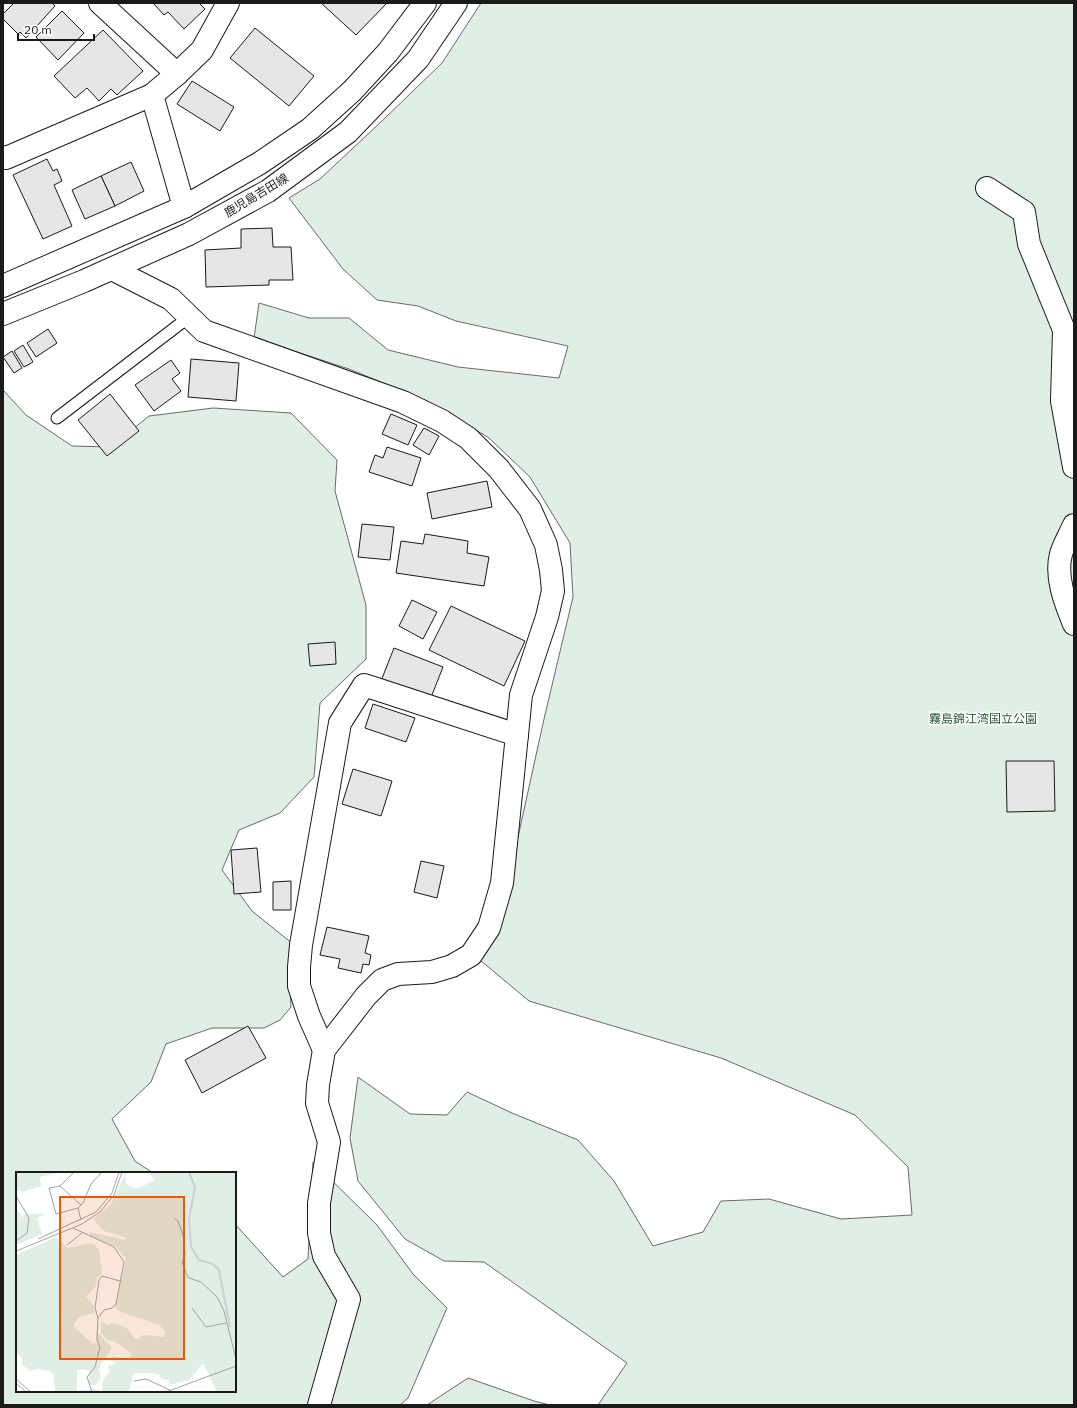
<svg xmlns="http://www.w3.org/2000/svg" width="1077" height="1408" viewBox="0 0 1077 1408" font-family="'IBM Plex Sans','Noto Sans JP',sans-serif">
<style>
.green{fill:#e0efe3;stroke:#6a6a6a}
.building{fill:#e6e6e6;stroke:#1a1a1a}
.lines{fill:none;stroke-linecap:round;stroke-linejoin:round}
.service-casing{stroke:#1a1a1a;stroke-width:13}
.minor-casing{stroke:#1a1a1a;stroke-width:24}
.primary-casing{stroke:#1a1a1a;stroke-width:24}
.service{stroke:#fff;stroke-width:11}
.minor{stroke:#fff;stroke-width:22}
.primary{stroke:#fff;stroke-width:22}
.labels{text-anchor:middle;dominant-baseline:central;stroke-width:3;stroke-linejoin:round;paint-order:stroke}
.street-label{font-size:12px;fill:#1a1a1a;stroke:#fff}
.park-label{font-size:12px;fill:#2b5a34;stroke:#fff}
.inset-river{fill:none;stroke:#c6d2dc;stroke-width:2}
.inset-road{fill:none;stroke:#a3a3a3;stroke-width:1}
.view{fill:#e8590c;fill-opacity:0.15;stroke:#e8590c;stroke-width:2}
.inset-edge{fill:none;stroke:#1a1a1a;stroke-width:2}
</style>
<rect width="100%" height="100%" fill="#fff"/>
<g class="green">
<path d="M481 3H1074V1405H598L627 1363 484 1262 444 1261 405 1239 358 1181 350 1138 358 1077 410 1114 447 1115 467 1092 512 1113 578 1140 614 1181 653 1246 703 1232 721 1201 769 1199 841 1219 912 1215 908 1167 855 1115 721 1058 529 1001 480 960 505 896 544 719 573 597 570 543 530 477 489 438 427 401 349 369 254 338 259 303 309 318H349L388 350 458 367 559 378 568 346 456 321 418 306 377 300 343 269 289 198 320 179 383 120 442 63Z"/>
<path d="M3 390 26 415 72 446 111 447 149 416 213 408 291 413 337 460 335 491 366 605V659L320 703 314 777 280 813 239 830 222 870 252 911 293 944 290 988 291 1007 280 1020 264 1028H212L166 1044 151 1082 112 1119 135 1161 153 1173H17V1391H235V1224L283 1277 308 1259 313 1162 377 1225 413 1274 447 1308 408 1398 400 1405H3Z"/>
<path d="M468 1378 534 1401 550 1405H427Z"/>
</g>
<g class="building">
<path d="M14 3H52L55 6 26 38 20 32 18 34 3 19V14Z"/>
<path d="M153 3H199L205 9 184 29 168 12 164 15Z"/>
<path d="M321 3H385L386 4 356 35Z"/>
<path d="M62 11 84 33 58 60 36 37Z"/>
<path d="M255 28 314 76 289 106 230 58Z"/>
<path d="M103 30 143 71 117 95 111 89 99 101 87 88 75 98 54 76Z"/>
<path d="M192 81 234 107 220 131 177 104Z"/>
<path d="M47 159 53 171 57 169 62 181 54 185 72 226 43 239 13 175Z"/>
<path d="M131 162 144 191 115 206 101 176Z"/>
<path d="M101 176 115 206 85 219 72 190Z"/>
<path d="M272 228 273 247H291L293 280H269V285L206 287 205 250 241 248V229Z"/>
<path d="M48 329 57 343 36 357 27 343Z"/>
<path d="M23 345 33 362 24 367 14 351Z"/>
<path d="M12 351 22 368 14 373 3 357Z"/>
<path d="M191 359 239 363 236 401 188 397Z"/>
<path d="M171 360 180 373 172 379 181 391 154 411 135 385Z"/>
<path d="M110 394 139 431 107 456 78 420Z"/>
<path d="M391 414 417 425 408 445 382 434Z"/>
<path d="M424 428 439 436 429 455 413 445Z"/>
<path d="M387 447 421 458 412 486 369 472 375 455 383 458Z"/>
<path d="M487 481 492 507 432 519 427 493Z"/>
<path d="M362 524 394 527 390 560 358 557Z"/>
<path d="M425 534 468 541 467 553 489 557 484 586 396 573 401 541 423 544Z"/>
<path d="M412 600 437 612 423 639 399 626Z"/>
<path d="M451 606 525 641 504 686 429 650Z"/>
<path d="M335 642 336 664 310 666 308 644Z"/>
<path d="M394 648 443 667 430 700 381 681Z"/>
<path d="M373 704 415 718 406 742 365 728Z"/>
<path d="M1006 761H1054L1055 811 1007 812Z"/>
<path d="M353 769 392 781 381 816 342 804Z"/>
<path d="M257 848 261 892 234 894 231 850Z"/>
<path d="M421 861 444 866 437 898 414 892Z"/>
<path d="M291 881V910H273V882Z"/>
<path d="M327 927 369 936 365 953 371 955 369 965 363 964 361 973 338 968 340 959 320 955Z"/>
<path d="M248 1026 266 1058 202 1093 185 1060Z"/>
</g>
<g class="lines">
<g class="service-casing">
<path id="service" d="M57 418 189 317"/>
</g>
<g class="minor-casing">
<g id="minor">
<path d="M100 3 177 74"/>
<path d="M152 95 177 74 202 50 228 3"/>
<path d="M3 157 6 158 152 95 184 207"/>
<path d="M987 188 1024 212 1029 244 1064 330 1062 401 1074 467"/>
<path d="M112 269 171 299 204 331 403 402 442 421 468 438 499 469 530 509 546 545 551 570 553 591 547 617 521 695 502 883 489 928 471 955 452 966 432 972 398 974 382 980 366 996 324 1050 318 1085 317 1103 329 1142 319 1203V1233L324 1256 349 1299 319 1405"/>
<path d="M1074 525C1070 534 1064 544 1061 554 1055 577 1065 602 1074 624"/>
<path d="M324 1050 309 1016 299 986V967L301 945 340 723 364 685 517 735"/>
</g>
</g>
<g class="primary-casing">
<g id="primary">
<path d="M3 286 184 207 260 163 310 129 352 91 388 52 425 3"/>
<path d="M3 314 84 281 189 234 268 191 348 132 418 59 456 3"/>
</g>
</g>
<use href="#service" class="service"/>
<use href="#minor" class="minor"/>
<use href="#primary" class="primary"/>
</g>
<g class="labels">
<g class="street-label">
<text transform="translate(256 195) rotate(-31)">鹿児島吉田線</text>
</g>
<g class="park-label">
<text x="983" y="718">霧島錦江湾国立公園</text>
</g>
</g>
<g transform="translate(16 1172)">
<rect width="220" height="220" fill="#fff"/>
<path d="M0 0H45L24 5 25 14 7 20 0 18ZM110 0V12L120 17 139 8 132 0H220V220H201L187 191 173 208 154 213 153 208 145 207 143 202 123 201 117 202 114 217 110 220H87L86 216 87 208 94 199 91 194 100 192 93 187 98 184 112 188 116 182 100 170 91 168 85 161V149L91 153 98 151 111 156 120 168 127 163 149 165V159L143 153 105 140 99 135 110 87 100 75 73 64 74 60 109 68V65L88 59 77 47 95 32ZM0 39 4 40 6 46 9 42H29L21 46 26 62 0 73ZM40 65 52 76 69 72H78L83 78 86 101 81 106 80 114 70 125 78 134V141L63 145 57 154 77 172 80 170V159L96 176 85 192 83 198 85 206 80 213H73V199L66 197 61 199V219L81 217 84 220H39L38 204 34 199 21 197 15 199 6 193V186L0 180V83Z" fill="#e0efe3"/>
<path class="inset-river" d="M173 0 179 15 173 47 175 75 183 88 197 92 203 98 214 155"/>
<path class="inset-road" d="M58 0 44 14 33 16 40 42 62 36 65 48M44 14 65 33M0 24 13 46 11 61 0 69M62 36 67 31 75 12 86 0M158 46 162 49 167 63 169 83 166 90 170 101 173 106 185 110 201 125 208 139 220 187M57 56 98 75 108 90 100 132 96 136 88 138 82 146 81 167 84 175 79 195 71 205 76 220M22 67 80 40 96 21 103 0M51 73 66 61M0 79 66 52 84 40 98 23 106 0M176 136 190 155 210 151M82 146 79 136 83 108 86 104 104 109M0 207 15 220M118 209 130 207 154 218M0 211 10 220M150 220 220 194"/>
<path class="view" d="M44 25H168V187H44Z"/>
<rect width="220" height="220" class="inset-edge"/>
</g>
<rect width="1077" height="1408" fill="none" stroke="#1a1a1a" stroke-width="8"/>
<path d="M18 34v6h76v-6" fill="none" stroke="#1a1a1a" stroke-width="2"/>
<text x="24" y="34" font-size="12" fill="#1a1a1a" stroke="#ffffff" stroke-width="3" paint-order="stroke">20 m</text>
</svg>
